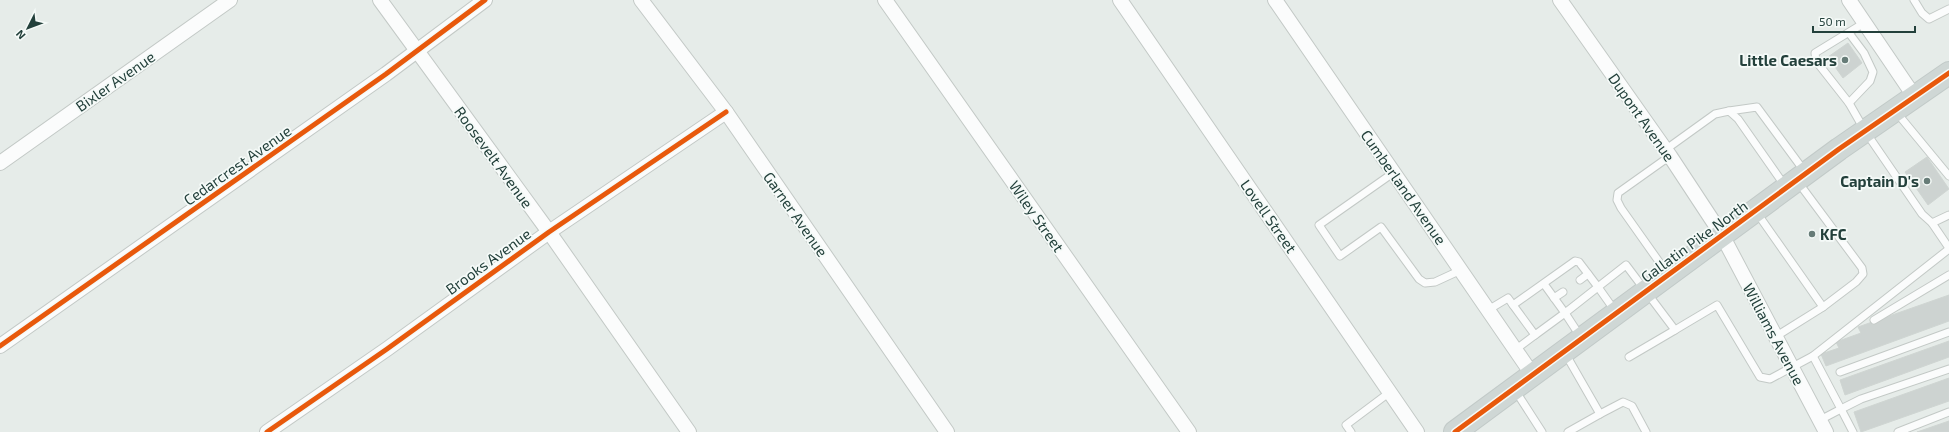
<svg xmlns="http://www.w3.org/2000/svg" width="1949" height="432" viewBox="0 0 1949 432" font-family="'Exo 2',sans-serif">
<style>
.building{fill:#cdd3d1;stroke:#cfd5d2}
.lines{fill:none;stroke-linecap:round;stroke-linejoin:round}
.lane-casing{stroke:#c3c9c6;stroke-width:9}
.street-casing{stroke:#c3c9c6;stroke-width:16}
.primary-casing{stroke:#c2cac8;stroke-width:24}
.lane{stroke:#fbfcfc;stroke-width:7}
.street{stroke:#fbfcfc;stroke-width:14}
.primary{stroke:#cfd7d5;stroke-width:22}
.cycleway-casing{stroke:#f5faf8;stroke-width:8}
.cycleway{stroke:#e8590c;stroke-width:5}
.poi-dot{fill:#677c78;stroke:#f5faf8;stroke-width:1.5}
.labels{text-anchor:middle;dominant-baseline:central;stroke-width:3.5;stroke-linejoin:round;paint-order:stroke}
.poi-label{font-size:15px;font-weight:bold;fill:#23403b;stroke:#f5faf8;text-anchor:end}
.street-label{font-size:15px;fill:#23403b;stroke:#f5faf8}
</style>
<rect width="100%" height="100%" fill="#e6ece9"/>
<g class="building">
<path d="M1848 43 1862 63 1843 78 1828 57Z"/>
<path d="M1927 157 1949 189 1928 205 1905 172Z"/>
<path d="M1949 295V321L1826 366 1821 354 1839 348 1836 342 1861 333 1858 327Z"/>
<path d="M1949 341V357L1845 395 1840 380Z"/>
<path d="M1949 378V401L1861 432 1854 412Z"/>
<path d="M1949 421V432H1917Z"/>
</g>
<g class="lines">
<g class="lane-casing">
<g id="lane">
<path d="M1914 0 1922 13 1929 19 1949 9"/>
<path d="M1864 23 1815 53 1816 61 1849 103 1865 131 1922 214 1932 223 1949 215"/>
<path d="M1849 103 1870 81 1873 72 1864 53 1849 33"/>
<path d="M1729 111 1757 107 1805 172"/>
<path d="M1897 113 1949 176"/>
<path d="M1665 150 1715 114 1729 111 1738 119 1785 186"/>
<path d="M1393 173 1319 225 1340 256 1381 227 1419 279 1425 283 1435 282 1461 270"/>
<path d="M1757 213 1823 307 1856 282 1863 274 1862 268 1798 182"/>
<path d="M1932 223 1949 248"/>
<path d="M1667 273 1621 208 1617 200 1618 193 1670 156"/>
<path d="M1580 280 1588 274"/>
<path d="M1554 298 1563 292"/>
<path d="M1513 305 1535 335 1565 313 1544 284"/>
<path d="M1488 310 1508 298 1513 305 1575 261 1579 262 1598 287 1565 313 1580 336"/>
<path d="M1615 311 1598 287 1626 265 1675 330 1717 305 1760 377 1770 379 1813 356 1841 409 1820 420"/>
<path d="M1874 320 1949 275"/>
<path d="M1775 337 1823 307"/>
<path d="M1515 350 1535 335"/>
<path d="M1565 353 1600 414 1568 432"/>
<path d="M1813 356 1949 249"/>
<path d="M1629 357 1675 330"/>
<path d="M1840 372 1949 332"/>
<path d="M1515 390 1542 432"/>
<path d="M1600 414 1623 402 1632 406 1646 432"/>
<path d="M1351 432 1346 425 1390 392"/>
<path d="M1853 432 1841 409 1861 399 1949 369"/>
<path d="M1898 432 1949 412"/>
</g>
</g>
<g class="street-casing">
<g id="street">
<path d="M380 0 549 232 689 432"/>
<path d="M641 0 726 112 947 432"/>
<path d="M885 0 1189 432"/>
<path d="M1120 0 1417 432"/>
<path d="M1275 0 1532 374"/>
<path d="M1560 0 1670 156 1722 235 1826 432"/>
<path d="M1849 0 1914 96"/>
<path d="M0 163 230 0"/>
<path d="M0 346 386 74 485 0"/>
<path d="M267 432 387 349 549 232 726 112"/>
</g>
</g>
<g class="primary-casing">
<path id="primary" d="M1455 432 1839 149 1949 73"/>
</g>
<use href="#lane" class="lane"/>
<use href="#street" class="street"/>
<use href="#primary" class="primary"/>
<g class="cycleway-casing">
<g id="cycleway">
<path d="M0 346 386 74 485 0"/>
<path d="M267 432 387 349 549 232 726 112"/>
<path d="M1455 432 1839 149 1949 73"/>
</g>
</g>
<use href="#cycleway" class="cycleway"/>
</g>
<g class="poi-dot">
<circle cx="1845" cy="60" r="4"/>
<circle cx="1927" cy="181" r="4"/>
<circle cx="1812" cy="234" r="4"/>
</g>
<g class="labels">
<g class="poi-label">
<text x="1837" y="60">Little Caesars</text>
<text x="1919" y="181">Captain D's</text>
<text x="1820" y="234" text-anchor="start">KFC</text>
</g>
<g class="street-label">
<text transform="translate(115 81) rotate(-35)">Bixler Avenue</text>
<text transform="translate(1642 117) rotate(55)">Dupont Avenue</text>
<text transform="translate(494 157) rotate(54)">Roosevelt Avenue</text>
<text transform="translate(237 165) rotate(-35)">Cedarcrest Avenue</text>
<text transform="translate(1404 187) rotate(55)">Cumberland Avenue</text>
<text transform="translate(796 214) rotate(55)">Garner Avenue</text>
<text transform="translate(1037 216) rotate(55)">Wiley Street</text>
<text transform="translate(1269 216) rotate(55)">Lovell Street</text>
<text transform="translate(1694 241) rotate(-36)">Gallatin Pike North</text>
<text transform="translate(488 261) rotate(-36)">Brooks Avenue</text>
<text transform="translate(1774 334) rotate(62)">Williams Avenue</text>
</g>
</g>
<g transform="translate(28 28) rotate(228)" stroke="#f5faf8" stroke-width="3" paint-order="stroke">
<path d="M0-3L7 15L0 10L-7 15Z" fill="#23403b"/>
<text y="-6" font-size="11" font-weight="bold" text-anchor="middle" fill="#23403b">N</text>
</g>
<path d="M1813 26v6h102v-6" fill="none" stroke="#23403b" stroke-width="2"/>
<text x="1819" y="26" font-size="12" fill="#23403b" stroke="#f5faf8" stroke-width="3" paint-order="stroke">50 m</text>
</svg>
